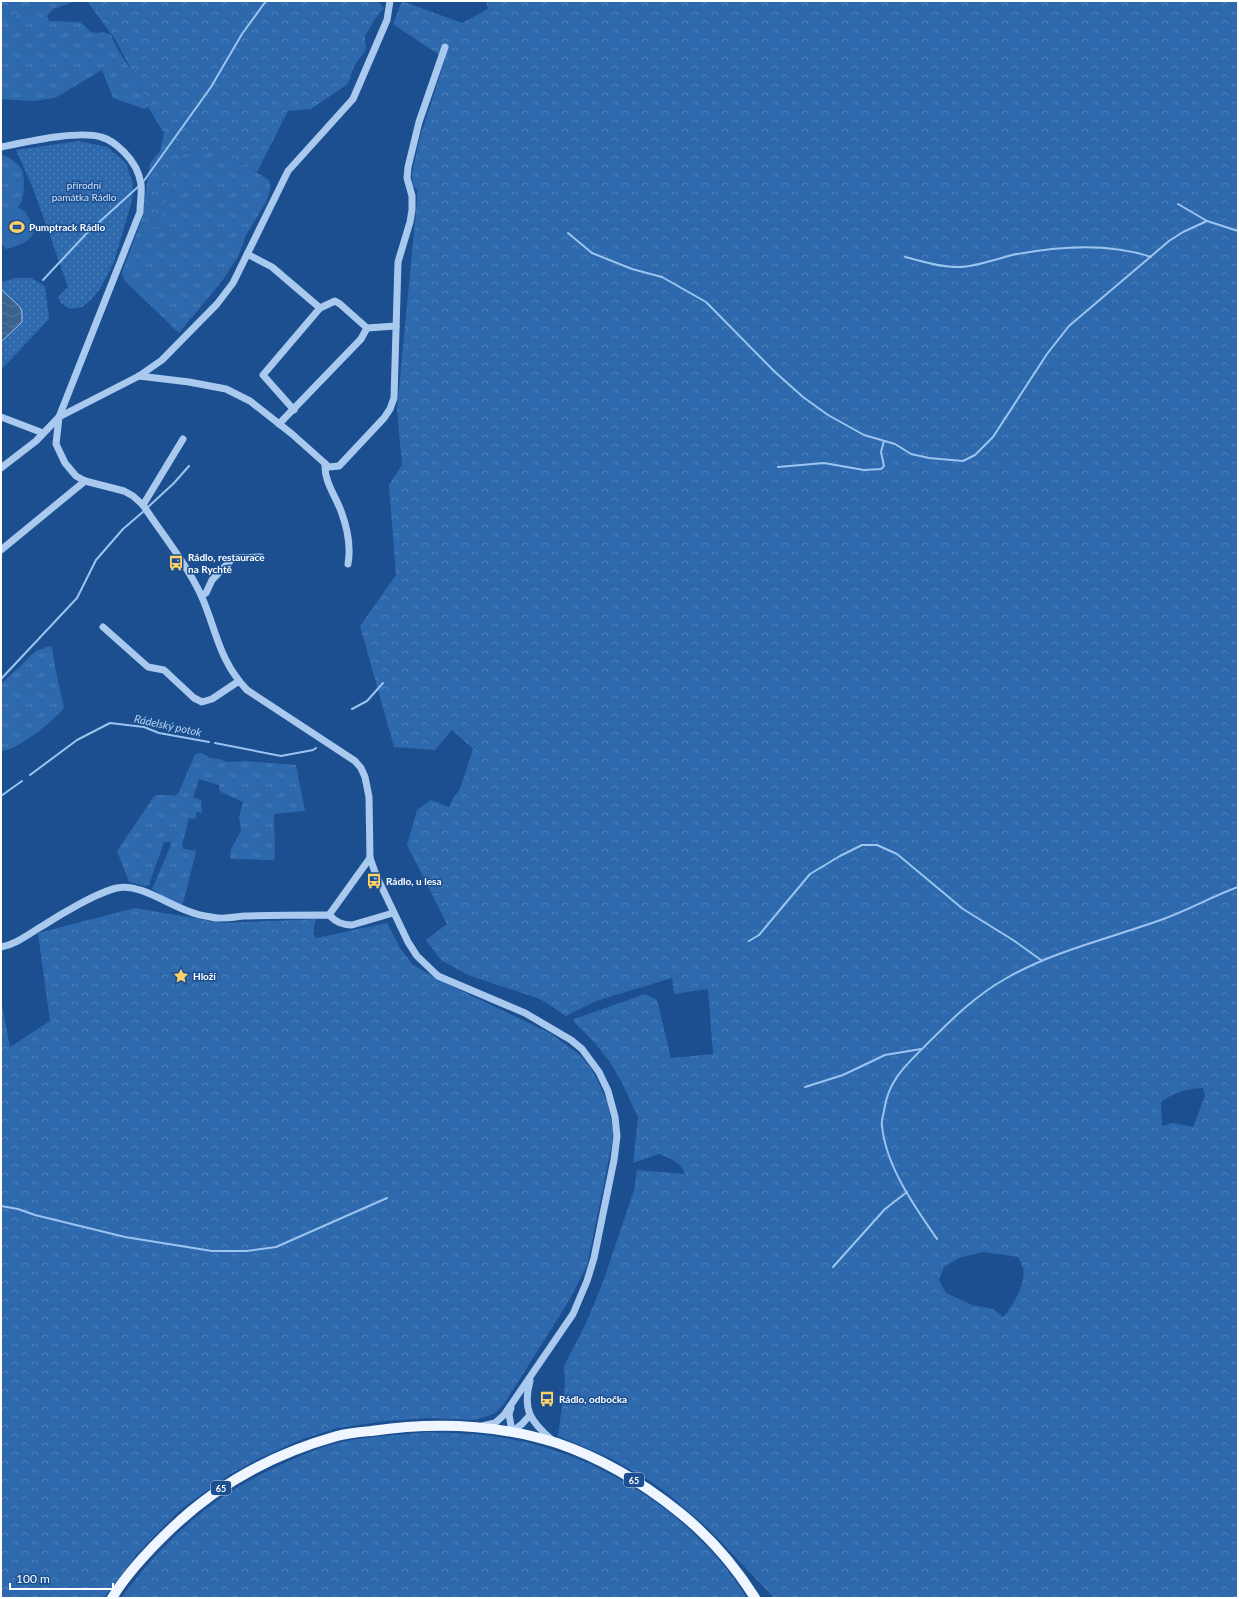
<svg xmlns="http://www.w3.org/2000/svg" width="1239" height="1599" viewBox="0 0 1239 1599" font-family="Lato,sans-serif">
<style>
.grass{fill:url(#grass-tufts)}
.forest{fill:url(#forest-crowns);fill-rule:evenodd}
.park{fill:url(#park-dots)}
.pitch{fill:#2e69ad}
.water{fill:url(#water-waves);stroke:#9cc4f0}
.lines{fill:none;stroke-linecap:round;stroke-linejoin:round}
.stream{stroke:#9cc4f0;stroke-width:2}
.minor{stroke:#a9c9ee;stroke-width:7}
.major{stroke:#f0f6ff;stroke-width:10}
.labels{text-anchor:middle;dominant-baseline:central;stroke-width:3;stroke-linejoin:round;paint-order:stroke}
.shield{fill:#1b4f8f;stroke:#bbcadd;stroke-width:1}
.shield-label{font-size:9px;font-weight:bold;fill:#fff}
.park-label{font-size:10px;fill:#cfe3fa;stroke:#1b4f8f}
.poi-label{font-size:10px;font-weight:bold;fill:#fff;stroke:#1b4f8f;text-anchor:start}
.water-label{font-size:11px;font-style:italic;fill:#b5d3f5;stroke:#1b4f8f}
</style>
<defs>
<pattern id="grass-tufts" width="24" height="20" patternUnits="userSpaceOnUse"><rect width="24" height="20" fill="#2e69ad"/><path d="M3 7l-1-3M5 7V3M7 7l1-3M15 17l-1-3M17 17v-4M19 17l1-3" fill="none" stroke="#4d80b9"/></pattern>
<pattern id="forest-crowns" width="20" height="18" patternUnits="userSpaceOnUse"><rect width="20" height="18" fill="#2e69ad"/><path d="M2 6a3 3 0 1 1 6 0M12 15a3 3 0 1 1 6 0" fill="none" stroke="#4d80b9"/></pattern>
<pattern id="park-dots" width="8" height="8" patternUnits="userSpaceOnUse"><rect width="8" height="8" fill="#2e69ad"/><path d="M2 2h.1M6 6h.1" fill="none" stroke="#4d80b9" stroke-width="1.8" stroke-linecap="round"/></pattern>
<pattern id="water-waves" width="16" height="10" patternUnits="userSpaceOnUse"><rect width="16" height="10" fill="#3c6290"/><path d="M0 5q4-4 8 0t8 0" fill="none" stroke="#597aa1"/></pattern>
</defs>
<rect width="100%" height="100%" fill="#1b4f8f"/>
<g class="grass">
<path d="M43 1H76L53 9 47 16 49 21 80 22 91 32 97 33 103 32 111 35 118 50 133 73 142 93 148 97 150 102 149 106 144 109 113 98 102 70 55 98 33 101 1 99V23Z"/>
<path d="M203 150 218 151 256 172 269 180 270 186V191L265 204 246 235 238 257 222 281 179 333 124 280 122 272 141 222 156 230 183 154Z"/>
<path d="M1 155C9 156 21 165 23 173 25 184 24 203 16 209H1Z"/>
<path d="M50 646 52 648 55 667 64 708C54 721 18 750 1 751V684L36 651Z"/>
<path d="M198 753H202L210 758 220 759 227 762 245 761 296 765 305 811 274 814 275 858 273 860 230 859 231 849 241 831 239 817 243 802 221 792 219 790V785L199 779 193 797 201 800 202 813 197 812 195 819 189 818 182 845 184 849 196 851V852L183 903 179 906 152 889 171 845 170 842H164L149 885 145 886 129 882 117 851 155 795H168L175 796 179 792 195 754Z"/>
</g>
<g class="forest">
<path d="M1 1H43L1 23Z"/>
<path d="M87 1H377L384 8 375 19 365 36 366 50 354 66 348 84 311 109 288 111 257 172 218 151 203 150 183 154 156 230 141 222 150 163 160 151 164 133 148 107 150 102 148 97 142 93 133 73 115 39Z"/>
<path d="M402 1 462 23 488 9 486 1H517L518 2 521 1H1238V1598H774L709 1529 668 1494 650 1481 608 1457 558 1436 565 1384 564 1366 586 1323 603 1282 634 1190 637 1170 685 1174C680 1161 671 1159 659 1154L633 1163 638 1117 620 1079 609 1061 595 1043 574 1022V1019L645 994 657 1000 671 1058 713 1054 708 989 674 994 672 978 596 1001 566 1016 540 999 468 975 441 960 426 940 447 924 407 845 417 810 431 800 449 807 453 798 460 789 473 749 452 730 435 750 394 747 360 626 396 575 389 485 402 465 397 409 418 190 413 186 412 173 419 141 445 59 393 24ZM1203 1088 1205 1096 1193 1127 1173 1123 1162 1126 1161 1102C1176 1092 1184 1089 1203 1088ZM983 1252 1018 1257C1019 1260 1022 1265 1023 1268 1026 1284 1013 1306 1003 1317L993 1309 972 1305 946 1293 939 1280 944 1267 959 1258Z"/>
<path d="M135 908 222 923 316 919 313 933 316 938 387 923 400 948 413 965 443 982 550 1033 580 1055 593 1071 607 1101 614 1134 587 1266 567 1304 504 1404 494 1414 475 1420 428 1418 387 1421 337 1428 300 1440 258 1459 229 1475 180 1510 138 1553 104 1598H1V1000L10 1047 50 1021 38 933Z"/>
<path d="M428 1432C455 1433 483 1434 510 1439 602 1455 698 1518 747 1598H121C167 1536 215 1493 287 1462 304 1454 323 1446 341 1442 370 1436 399 1435 428 1432Z"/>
</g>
<g class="park">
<path d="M79 141 107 147 126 163 133 184 132 200 114 262 100 289 91 300 82 307 70 309 61 303 58 297 68 287 34 191 16 150Z"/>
<path d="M16 278H31L45 286 49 319 1 370V282Z"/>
</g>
<path class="pitch" d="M1 207C7 207 18 206 23 210 26 212 28 217 30 220 43 238 19 246 6 249L1 243Z"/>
<path class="water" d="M1 289 20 307 22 312V322L1 342Z"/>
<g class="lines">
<g class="stream">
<path d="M143 182 211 87 242 34 266 1"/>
<path d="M1178 204 1207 221"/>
<path d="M568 233 592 253 632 269 662 277 706 302 775 372 803 397 828 415 864 435 895 444 911 454 929 458 963 461 975 455 993 437 1047 354 1069 326 1169 241 1183 232 1207 221 1238 231"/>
<path d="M905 257C922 261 941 268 959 267 974 267 997 259 1012 255 1058 246 1107 242 1151 257"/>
<path d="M43 280 86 234 139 186"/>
<path d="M778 467 824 463 864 470 881 469 884 466 881 452 884 441"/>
<path d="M147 508 174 483 189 466"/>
<path d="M1 679 77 598 96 560 123 529 144 511"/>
<path d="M352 709 367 701 383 683"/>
<path d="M215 743 281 756 313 750 316 748"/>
<path d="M30 775 77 740 110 723 144 727 159 733 209 742"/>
<path d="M1 796 22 781"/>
<path d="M749 941 759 935 810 874 840 856 862 845H877L897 854 963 909 1013 940 1041 960"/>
<path d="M805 1087 843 1075 885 1055 921 1049"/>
<path d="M1 1206 18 1209 35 1215 125 1237 212 1251H247L276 1247 387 1198"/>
<path d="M937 1239C914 1206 886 1166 882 1126 881 1121 883 1116 884 1111 888 1082 903 1068 922 1049 948 1023 973 997 1005 979 1055 950 1112 938 1166 918 1190 909 1213 896 1238 887"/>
<path d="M833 1267 885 1209 907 1192"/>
</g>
<g class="minor">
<path d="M1 147C26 142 78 130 101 137 110 139 118 146 124 152 133 161 139 171 141 184 142 193 140 203 140 212L59 417 56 444 65 463 76 476 85 481 124 491 133 496 143 505C162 534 186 563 201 595 217 631 218 659 247 690L355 761 361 768 365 777 369 797 370 858 376 875 408 942 417 956 438 976 525 1013 571 1040 582 1049 599 1072 608 1091 615 1117 617 1136 614 1160 594 1258 587 1281 573 1314 504 1415 495 1423 482 1426"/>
<path d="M247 254 272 267 320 308"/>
<path d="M139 376 189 382 226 389 250 401 292 434 329 467 339 466 384 418 390 409 394 398 398 262 410 222 412 210V196L407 178 408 167 419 122 445 47"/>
<path d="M294 410 263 375 320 308 335 301 340 304 367 328 396 326"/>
<path d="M1 417 43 433"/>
<path d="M279 424 361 339 367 328"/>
<path d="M325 464C324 481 335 495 341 511 347 527 351 547 348 564"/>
<path d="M1 468 36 441 59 417 139 376 162 360 217 304 233 283 288 171 353 99 387 20 390 1"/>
<path d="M143 505 183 439"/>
<path d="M1 550 85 481"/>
<path d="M201 595 206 593 212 580 233 558 261 557"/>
<path d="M103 627 148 667 164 670 194 698 202 702 212 699 239 681"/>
<path d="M329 915 370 858"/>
<path d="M1 947C17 944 30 933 44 925 61 914 98 892 117 888 139 883 167 904 188 911 195 914 204 916 211 917 223 920 233 917 244 916 273 915 301 915 329 915 336 922 342 925 352 925L393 913"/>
<path d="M530 1381C522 1410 531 1422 552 1440"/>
<path d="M511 1408 509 1414 512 1432 522 1424 530 1415"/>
</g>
<path class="major" d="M112 1598C127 1573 151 1548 172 1528 218 1484 276 1453 337 1436 348 1433 360 1432 371 1431 433 1422 497 1424 557 1443 601 1458 643 1483 679 1512 709 1536 735 1566 755 1598"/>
</g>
<defs>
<g id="stadium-bare" transform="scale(1.2)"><path d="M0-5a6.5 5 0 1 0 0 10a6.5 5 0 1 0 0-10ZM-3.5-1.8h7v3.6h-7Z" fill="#ffd166" stroke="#1b4f8f" stroke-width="2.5" paint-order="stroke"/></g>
<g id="bus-bare" transform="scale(1.2)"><path d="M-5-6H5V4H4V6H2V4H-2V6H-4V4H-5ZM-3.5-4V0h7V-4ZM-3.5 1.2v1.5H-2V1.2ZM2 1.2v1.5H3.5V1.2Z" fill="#ffd166" stroke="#1b4f8f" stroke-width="2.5" paint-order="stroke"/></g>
<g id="sight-bare" transform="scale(1.2)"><path d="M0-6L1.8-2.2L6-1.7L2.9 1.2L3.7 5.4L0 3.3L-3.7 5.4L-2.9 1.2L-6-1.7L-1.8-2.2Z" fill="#ffd166" stroke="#1b4f8f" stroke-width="2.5" paint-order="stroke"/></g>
</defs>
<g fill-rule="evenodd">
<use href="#stadium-bare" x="17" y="227"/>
<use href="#bus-bare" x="176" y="563"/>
<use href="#bus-bare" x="374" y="881"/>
<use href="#sight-bare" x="181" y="976"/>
<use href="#bus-bare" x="547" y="1399"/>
</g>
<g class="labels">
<g class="shield">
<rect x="624" y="1473" width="20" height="14" rx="3"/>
<rect x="211" y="1481" width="20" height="14" rx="3"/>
</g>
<g class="shield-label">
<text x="634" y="1480">65</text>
<text x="221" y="1488">65</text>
</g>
<g class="park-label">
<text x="84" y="185">přírodní<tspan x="84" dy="12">památka Rádlo</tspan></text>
</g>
<g class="poi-label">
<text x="29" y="227">Pumptrack Rádlo</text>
<text x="188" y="557">Rádlo, restaurace<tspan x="188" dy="12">na Rychtě</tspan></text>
<text x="386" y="881">Rádlo, u lesa</text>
<text x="193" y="976">Hloží</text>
<text x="559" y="1399">Rádlo, odbočka</text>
</g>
<g class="water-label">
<text transform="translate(168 725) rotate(12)">Rádelský potok</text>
</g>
</g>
<rect width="1239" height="1599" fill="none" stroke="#ffffff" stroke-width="4"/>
<path d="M10 1583v6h103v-6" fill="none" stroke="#ffffff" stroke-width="2"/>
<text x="16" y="1583" font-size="12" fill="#ffffff" stroke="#1b4f8f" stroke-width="3" paint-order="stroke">100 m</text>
</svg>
